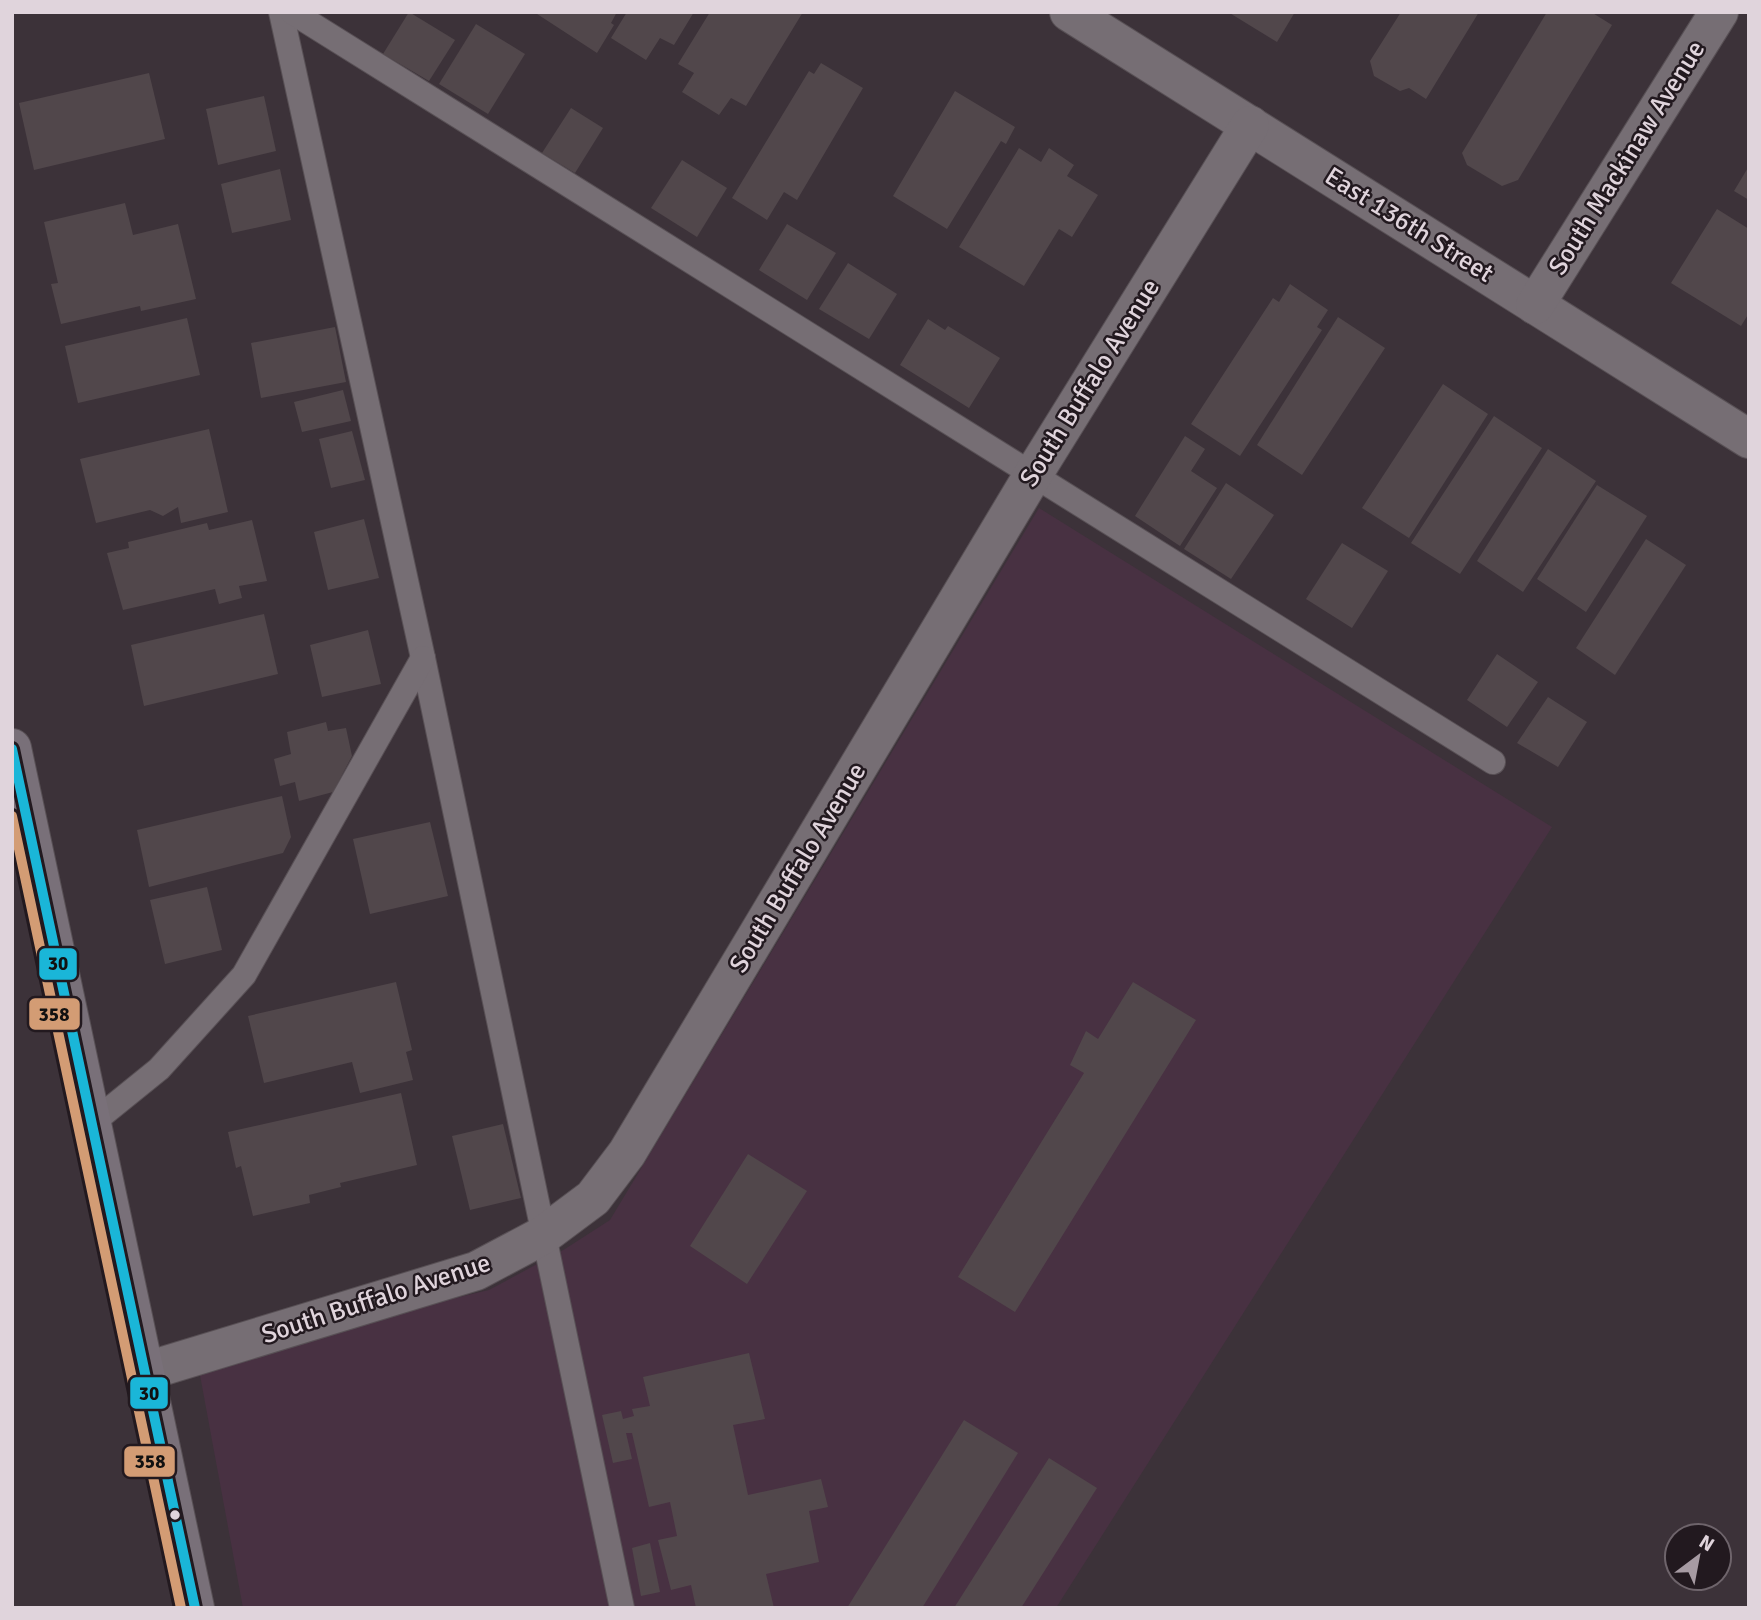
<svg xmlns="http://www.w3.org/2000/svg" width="1761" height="1620" viewBox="0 0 1761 1620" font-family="Signika,sans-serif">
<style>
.built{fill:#483142}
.building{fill:#51474b}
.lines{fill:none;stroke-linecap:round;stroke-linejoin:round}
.lane-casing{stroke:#585055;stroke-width:26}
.street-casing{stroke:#585055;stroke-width:40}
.secondary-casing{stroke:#585055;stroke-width:40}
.lane{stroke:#766e74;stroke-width:24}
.street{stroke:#766e74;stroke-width:38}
.secondary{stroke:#797079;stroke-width:38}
.bus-1-casing{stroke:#22191f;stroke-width:16}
.bus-2-casing{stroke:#22191f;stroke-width:16}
.bus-1{stroke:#1ab6d8;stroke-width:10}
.bus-2{stroke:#d39c74;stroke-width:10}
.bus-dot{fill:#e0d4dc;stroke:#22191f;stroke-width:2.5}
.labels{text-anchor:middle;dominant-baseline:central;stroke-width:5;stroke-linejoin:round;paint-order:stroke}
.street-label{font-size:26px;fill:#e0d4dc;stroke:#22191f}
.line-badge{stroke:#22191f;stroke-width:2.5}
.pale-badge-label{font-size:19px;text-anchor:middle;font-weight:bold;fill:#111}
</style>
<rect width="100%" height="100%" fill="#3c3239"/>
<path class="built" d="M1039 508 1552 827 1056 1608H243L197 1359 489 1290 565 1249 610 1220Z"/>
<g class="building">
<path d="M409 12 455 40 429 81 383 54Z"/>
<path d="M534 12H617L611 23 614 25 597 53Z"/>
<path d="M627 12H694L674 45 660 38 646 60 611 38Z"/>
<path d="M710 12H803L746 106 731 98 719 115 682 92 694 73 678 64Z"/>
<path d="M1228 12H1295L1277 42Z"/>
<path d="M1401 12H1479L1426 99 1409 88 1400 91 1374 76 1370 61Z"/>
<path d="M1547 12H1591L1612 25 1518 180 1502 186 1467 165 1462 153Z"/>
<path d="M476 24 525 54 488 114 439 84Z"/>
<path d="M821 63 863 88 797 200 784 192 767 220 732 198 809 71 814 74Z"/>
<path d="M149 73 165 139 34 170 19 103Z"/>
<path d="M955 91 1015 127 1006 144 1001 141 947 229 893 196Z"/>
<path d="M264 96 276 151 218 165 206 109Z"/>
<path d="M571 108 603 128 575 173 542 153Z"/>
<path d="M1019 148 1041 162 1049 148 1074 165 1067 176 1098 195 1072 237 1059 229 1024 286 959 247Z"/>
<path d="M682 160 727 188 697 237 651 208Z"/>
<path d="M1749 166V200L1734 191Z"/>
<path d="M280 169 291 220 232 233 221 184Z"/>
<path d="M125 203 133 235 178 224 196 299 141 311 140 306 61 324 51 284 58 283 44 222Z"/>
<path d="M1717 209 1749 229V313L1741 326 1671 283Z"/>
<path d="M787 224 836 253 807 300 759 270Z"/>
<path d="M848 263 897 294 869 339 819 309Z"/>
<path d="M1290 284 1328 310 1317 327 1322 330 1240 456 1191 424 1273 298 1279 302Z"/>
<path d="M1338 317 1385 348 1302 475 1257 445Z"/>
<path d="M187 318 200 375 78 403 65 346Z"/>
<path d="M928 319 945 330 948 326 1000 358 969 408 900 365Z"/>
<path d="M335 327 346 382 261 398 251 343Z"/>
<path d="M1443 384 1488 414 1409 538 1362 508Z"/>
<path d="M343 390 351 421 302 432 294 402Z"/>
<path d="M1494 416 1542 448 1460 574 1411 543Z"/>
<path d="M209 429 228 512 181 523 178 507 163 516 150 510 96 523 80 459Z"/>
<path d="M352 431 365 480 331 488 319 439Z"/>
<path d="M1185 436 1205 449 1191 471 1217 488 1180 546 1135 516Z"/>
<path d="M1548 449 1596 481 1523 592 1477 561Z"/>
<path d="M1226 483 1274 515 1231 579 1184 549Z"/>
<path d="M1597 485 1647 516 1586 612 1537 579Z"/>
<path d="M364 519 379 578 328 590 314 532Z"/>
<path d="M252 520 267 581 239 586 242 598 219 604 215 589 123 610 107 553 129 548 128 542 207 523 209 530Z"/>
<path d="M1646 539 1686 565 1615 675 1576 648Z"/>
<path d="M1342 543 1388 571 1352 628 1306 599Z"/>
<path d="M264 614 278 674 144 706 131 645Z"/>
<path d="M368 630 381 684 322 697 310 645Z"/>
<path d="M1497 654 1538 682 1507 727 1467 700Z"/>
<path d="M1548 697 1587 722 1558 767 1517 743Z"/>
<path d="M326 722 328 731 346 728 352 756 333 792 299 801 295 782 280 786 274 759 291 754 287 732Z"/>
<path d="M282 796 291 837 283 853 149 887 137 830Z"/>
<path d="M430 822 448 896 370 914 353 839Z"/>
<path d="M207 887 222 950 165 964 150 900Z"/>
<path d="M396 982 412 1050 406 1052 413 1080 360 1093 352 1062 264 1083 248 1016Z"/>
<path d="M1133 982 1196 1020 1015 1312 958 1277 1084 1073 1070 1065 1086 1031 1098 1039Z"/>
<path d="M401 1093 417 1165 340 1183 341 1187 309 1195 310 1203 253 1216 241 1166 236 1168 228 1132Z"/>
<path d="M503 1124 521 1198 470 1210 452 1136Z"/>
<path d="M748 1154 807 1191 747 1284 690 1246Z"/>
<path d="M749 1353 765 1419 733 1425 748 1495 821 1479 828 1507 809 1511 819 1562 766 1574 774 1608H696L691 1585 671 1590 658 1540 677 1536 670 1502 649 1507 632 1433H626L632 1459 613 1463 602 1415 621 1411 623 1419 634 1416 632 1409 650 1406 643 1377Z"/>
<path d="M964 1420 1018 1453 922 1608H847Z"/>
<path d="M1049 1458 1097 1488 1021 1608H954Z"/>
<path d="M650 1543 660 1592 641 1596 632 1548Z"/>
</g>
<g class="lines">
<g class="lane-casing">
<g id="lane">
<path d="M281 12 423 658 622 1608"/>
<path d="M292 12 1493 762"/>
<path d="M91 1124 159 1069 244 975 423 658"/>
</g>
</g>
<g class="street-casing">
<g id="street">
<path d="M1069 12 1749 439"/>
<path d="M1535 305 1719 12"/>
<path d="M147 1371 476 1271 542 1236 593 1198 627 1153 1034 473 1250 125"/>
</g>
</g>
<g class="secondary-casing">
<path id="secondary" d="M12 748 195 1608"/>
</g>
<use href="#lane" class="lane"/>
<use href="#street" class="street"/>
<use href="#secondary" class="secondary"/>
<g class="bus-1-casing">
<path id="bus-1" d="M12 749 195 1608"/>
</g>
<g class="bus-2-casing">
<path id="bus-2" d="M12 816 181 1608"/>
</g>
<use href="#bus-1" class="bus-1"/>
<use href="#bus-2" class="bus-2"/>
</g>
<circle class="bus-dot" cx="175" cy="1515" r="6"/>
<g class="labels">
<g class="street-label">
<text transform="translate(1627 158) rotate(-58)">South Mackinaw Avenue</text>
<text transform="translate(1409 225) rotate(32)">East 136th Street</text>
<text transform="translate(1090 383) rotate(-58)">South Buffalo Avenue</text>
<text transform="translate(798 868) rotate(-59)">South Buffalo Avenue</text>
<text transform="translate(376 1299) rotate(-18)">South Buffalo Avenue</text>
</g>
</g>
<g class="line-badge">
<rect x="38" y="947" width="40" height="34" rx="7" fill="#1ab6d8"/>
<rect x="28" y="997" width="53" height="34" rx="7" fill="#d39c74"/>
<rect x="129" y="1376" width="40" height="34" rx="7" fill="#1ab6d8"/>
<rect x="123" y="1445" width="53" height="33" rx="7" fill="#d39c74"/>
</g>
<g class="pale-badge-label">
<text x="58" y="970">30</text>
<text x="54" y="1021">358</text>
<text x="149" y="1400">30</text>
<text x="150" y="1468">358</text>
</g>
<rect width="1761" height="1620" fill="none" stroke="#e0d4dc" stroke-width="28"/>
<g transform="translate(1698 1557) rotate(32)"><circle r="33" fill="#22191f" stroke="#6e646b" stroke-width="2"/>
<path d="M0-5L12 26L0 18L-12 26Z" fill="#a79ba3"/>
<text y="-10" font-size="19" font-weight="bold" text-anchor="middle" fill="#e0d4dc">N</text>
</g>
</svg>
